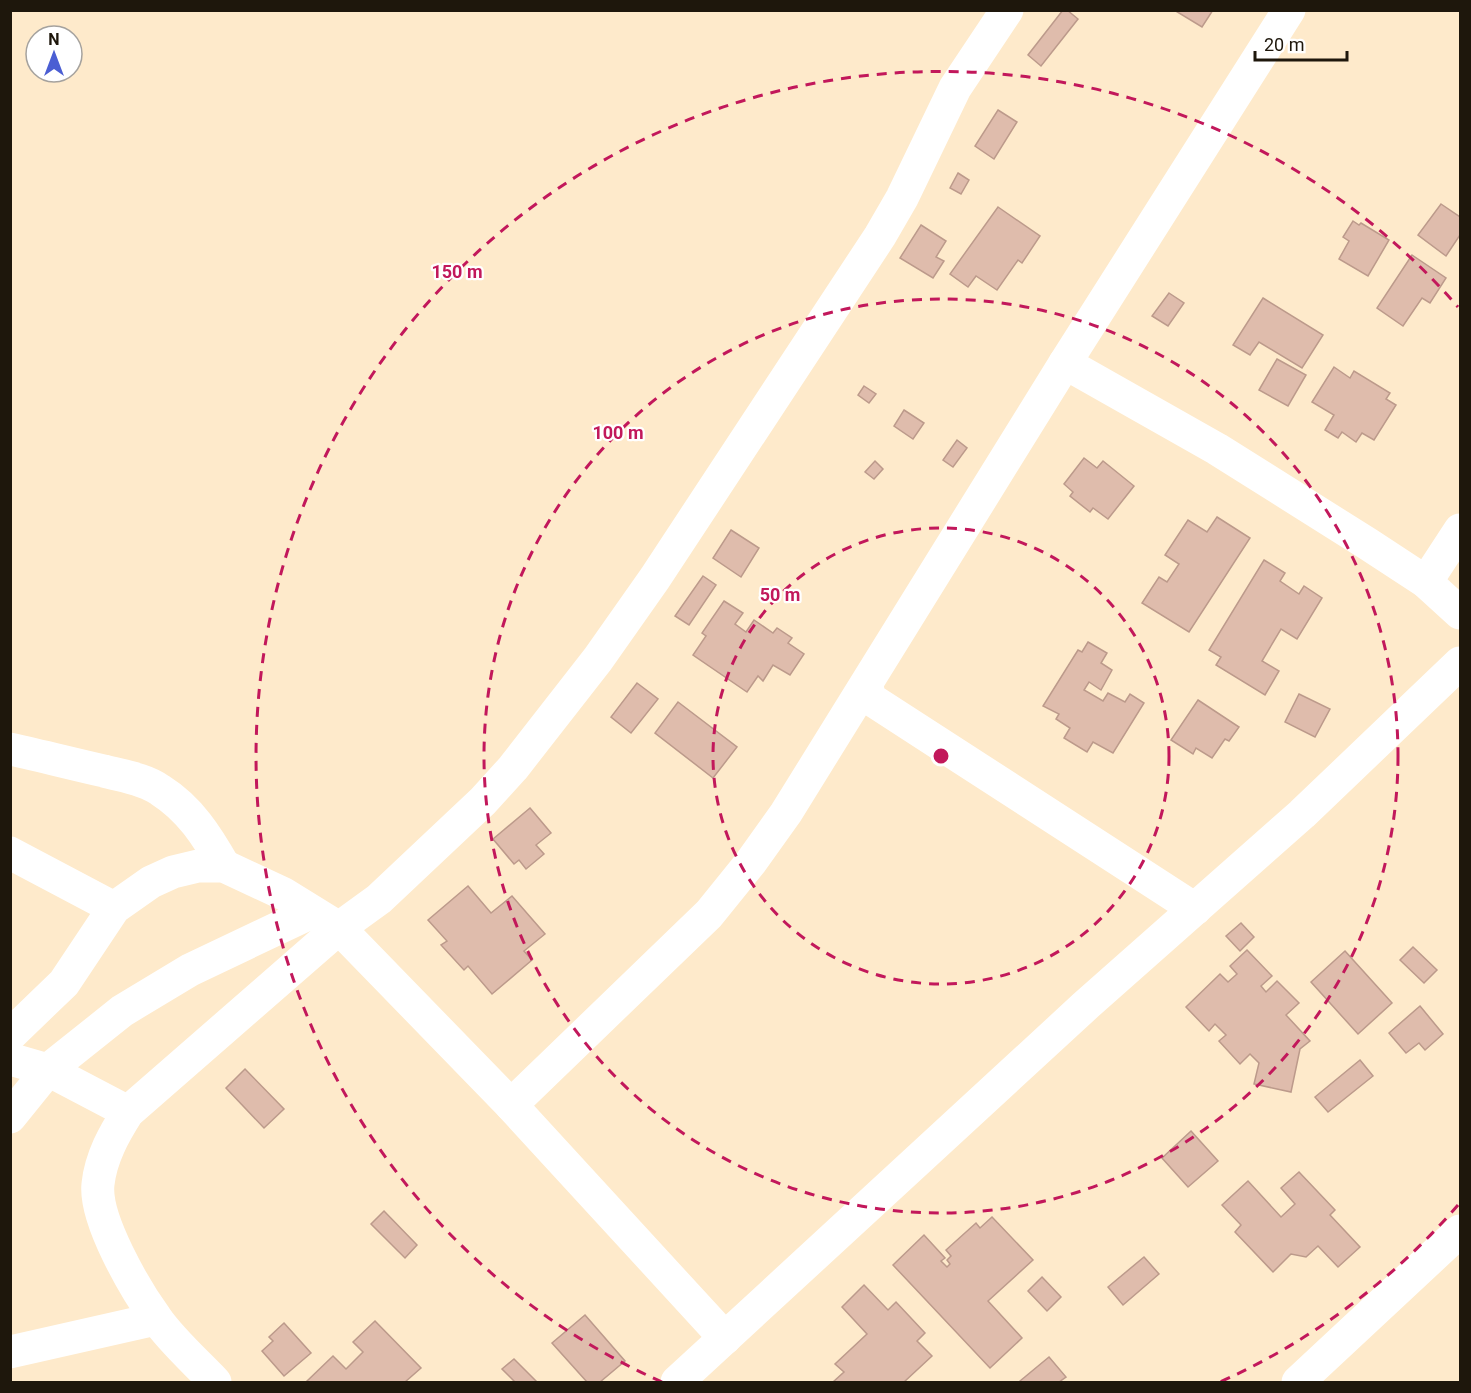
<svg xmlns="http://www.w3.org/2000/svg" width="1471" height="1393" viewBox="0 0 1471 1393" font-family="Roboto,sans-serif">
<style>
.building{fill:#dfbcac;stroke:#bc9a8b;stroke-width:1.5}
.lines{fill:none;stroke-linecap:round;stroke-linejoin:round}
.minor{stroke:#fff;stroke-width:33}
.ring{fill:none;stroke:#c2185b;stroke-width:3;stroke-dasharray:10 8}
.centre{fill:#c2185b;stroke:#fff;stroke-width:3}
.ring-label{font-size:18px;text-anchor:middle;font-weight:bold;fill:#c2185b;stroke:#fff;stroke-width:4.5;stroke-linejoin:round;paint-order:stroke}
</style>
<rect width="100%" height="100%" fill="#feeacb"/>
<g class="building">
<path d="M1063 10H1067L1078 19 1041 66 1028 55Z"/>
<path d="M1174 10H1213L1202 27Z"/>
<path d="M998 110 1017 122 994 159 975 146Z"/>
<path d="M958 173 969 180 961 194 950 188Z"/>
<path d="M1441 204 1460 217V235L1446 256 1418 235Z"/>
<path d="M998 207 1040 236 1022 263 1018 260 997 290 976 276 968 287 950 274Z"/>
<path d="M1353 221 1359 225 1361 223 1389 240 1368 276 1339 259 1349 241 1343 237Z"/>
<path d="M921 225 946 241 936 257 944 261 933 278 900 258Z"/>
<path d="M1412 255 1446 278 1430 303 1422 298 1403 326 1377 308Z"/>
<path d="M1169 293 1184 303 1168 326 1152 316Z"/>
<path d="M1263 298 1323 335 1302 368 1259 342 1250 355 1233 345Z"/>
<path d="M1277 359 1306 375 1288 406 1259 390Z"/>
<path d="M1334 367 1350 378 1354 371 1390 393 1386 399 1396 405 1374 440 1362 433 1356 442 1342 432 1338 438 1325 430 1334 415 1312 402Z"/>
<path d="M864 386 876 394 869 403 858 395Z"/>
<path d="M904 410 924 423 913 439 894 426Z"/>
<path d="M957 440 967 448 953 467 943 460Z"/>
<path d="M1084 458 1097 468 1103 461 1134 486 1108 519 1093 508 1090 512 1070 496 1073 492 1064 484Z"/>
<path d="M875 461 883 469 874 479 865 472Z"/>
<path d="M1217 517 1250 538 1189 632 1142 603 1159 577 1167 582 1179 564 1165 555 1188 520 1207 532Z"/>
<path d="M731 530 759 548 741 577 713 558Z"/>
<path d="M1264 560 1285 573 1280 581 1299 594 1304 586 1322 598 1297 639 1281 629 1262 661 1279 671 1265 695 1216 665 1221 657 1209 650Z"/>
<path d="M703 576 716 585 689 625 675 616Z"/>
<path d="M724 601 743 613 735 624 746 632 754 620 773 633 777 628 792 638 788 643 804 654 790 675 773 665 763 681 758 676 747 692 693 655 706 636 702 633Z"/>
<path d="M1088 642 1107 653 1101 663 1112 670 1101 690 1089 682 1084 690 1103 701 1108 693 1125 702 1130 694 1144 703 1113 753 1093 742 1087 752 1064 738 1070 728 1056 719 1059 714 1043 706 1078 650 1082 652Z"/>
<path d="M637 683 658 699 631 733 611 717Z"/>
<path d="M1299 694 1330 709 1315 737 1285 722Z"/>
<path d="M1198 700 1239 727 1229 741 1225 739 1212 758 1196 748 1193 754 1171 740Z"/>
<path d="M678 702 737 747 713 778 655 733Z"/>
<path d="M530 808 551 833 536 845 544 854 526 869 519 860 514 864 493 839Z"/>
<path d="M468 886 491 913 512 896 545 934 524 951 532 960 492 994 468 966 464 970 441 945 447 941 428 920Z"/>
<path d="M1241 923 1254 937 1240 951 1226 936Z"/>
<path d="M1413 947 1437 970 1424 983 1400 960Z"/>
<path d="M1247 950 1272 976 1261 986 1266 992 1277 981 1299 1003 1286 1015 1310 1041 1300 1049 1291 1092 1254 1084 1259 1063 1250 1054 1240 1064 1219 1041 1226 1035 1215 1024 1209 1031 1186 1007 1220 974 1228 982 1237 974 1230 966Z"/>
<path d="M1345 951 1392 1003 1358 1034 1311 982Z"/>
<path d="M1420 1006 1443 1034 1425 1050 1419 1043 1406 1053 1389 1033Z"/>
<path d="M1360 1060 1373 1076 1328 1112 1315 1097Z"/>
<path d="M245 1069 284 1109 264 1128 226 1088Z"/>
<path d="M1191 1131 1218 1161 1188 1187 1162 1158Z"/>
<path d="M1299 1172 1335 1210 1330 1215 1360 1247 1338 1267 1318 1246 1306 1257 1291 1254 1273 1272 1235 1232 1241 1225 1222 1205 1248 1181 1281 1217 1295 1204 1281 1188Z"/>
<path d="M384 1211 417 1245 405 1258 371 1224Z"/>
<path d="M992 1217 1033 1260 988 1301 1022 1338 990 1368 893 1265 924 1235 945 1258 941 1261 947 1267 950 1264 947 1260 951 1256 946 1250 976 1223 980 1228Z"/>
<path d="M1144 1257 1159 1274 1123 1305 1108 1287Z"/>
<path d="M1042 1277 1061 1297 1047 1311 1028 1291Z"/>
<path d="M864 1285 888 1310 896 1302 925 1333 917 1341 932 1356 904 1382H833L844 1372 835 1364 867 1334 842 1307Z"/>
<path d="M585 1315 625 1361 600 1382H587L552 1343Z"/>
<path d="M375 1321 421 1368 405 1382H306L333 1356 346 1369 363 1352 353 1342Z"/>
<path d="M284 1323 311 1353 284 1376 262 1351 273 1341 269 1337Z"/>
<path d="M1049 1357 1066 1377 1059 1382H1021L1020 1381Z"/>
<path d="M514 1359 537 1382H515L502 1369Z"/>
</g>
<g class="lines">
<g class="minor">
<path d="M1065 363 1217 449 1368 544 1426 582 1460 613"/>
<path d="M1426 582 1460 530"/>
<path d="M867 684 869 698 1195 909"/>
<path d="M10 749C42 756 73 764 104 771 122 776 145 779 160 790 190 809 207 836 224 866"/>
<path d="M10 853 114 908"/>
<path d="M10 1035 64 983 114 908 151 882 173 872 198 866H224L284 894 339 928 511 1105 725 1338"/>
<path d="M10 1059 48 1070 128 1112"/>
<path d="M511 1105 709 914 751 862 786 813 1065 363 1289 10"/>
<path d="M10 1117 48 1070 122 1011 190 970 312 912"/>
<path d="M10 1352 156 1319"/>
<path d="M215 1382C196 1362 171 1340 156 1318 135 1289 94 1219 98 1184 101 1157 114 1134 128 1112L339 928 379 899 483 801 513 768 598 659 655 578 880 236 902 198 955 88 1007 10"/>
<path d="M677 1382 1085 1006 1302 814 1460 663"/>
<path d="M1298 1382 1460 1231"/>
</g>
</g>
<g class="ring">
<circle cx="941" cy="756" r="228"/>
<circle cx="941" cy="756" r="457"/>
<path d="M1458 1205A685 685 0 0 1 1220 1382M662 1382A685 685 0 1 1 1458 307"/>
</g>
<circle cx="941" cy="756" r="9" class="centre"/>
<g class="ring-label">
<text x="457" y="278">150 m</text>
<text x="618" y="439">100 m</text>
<text x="780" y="601">50 m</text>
</g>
<rect width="1471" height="1393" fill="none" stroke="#1e170c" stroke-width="24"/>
<g transform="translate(54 54)"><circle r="28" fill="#ffffff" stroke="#a5a29e" stroke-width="1.5"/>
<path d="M0-4.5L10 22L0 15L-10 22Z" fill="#4b5ed3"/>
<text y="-9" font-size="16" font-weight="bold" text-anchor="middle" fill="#1e170c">N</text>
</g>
<path d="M1255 51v9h92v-9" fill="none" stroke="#1e170c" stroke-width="3"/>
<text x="1264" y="51" font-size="18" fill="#1e170c" stroke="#ffffff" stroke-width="4.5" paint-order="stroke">20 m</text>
</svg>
